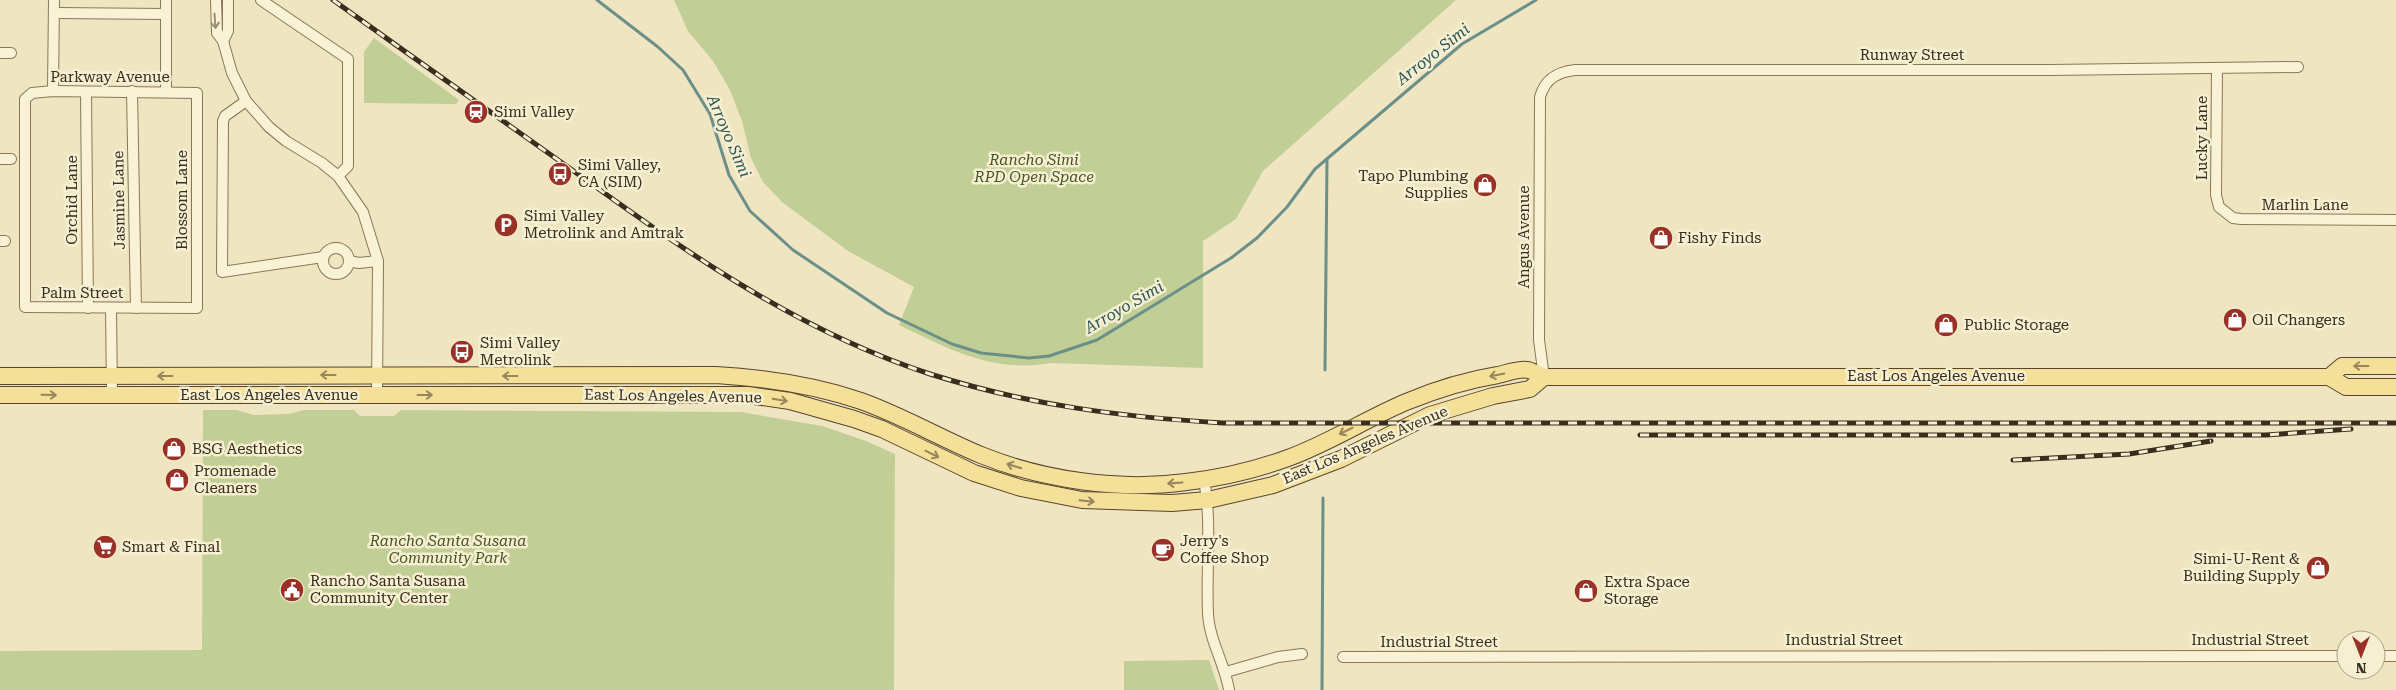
<svg xmlns="http://www.w3.org/2000/svg" width="2396" height="690" viewBox="0 0 2396 690" font-family="'Roboto Serif',serif">
<style>
.green{fill:#c1ce95}
.lines{fill:none;stroke-linecap:round;stroke-linejoin:round}
.stream{stroke:#6b908a;stroke-width:3}
.street-casing{stroke:#897758;stroke-width:12}
.primary-casing{stroke:#57452d;stroke-width:18}
.street{stroke:#faf2d5;stroke-width:10}
.primary{stroke:#f4e098;stroke-width:16}
.rail-casing{stroke:#392d1d;stroke-width:5}
.rail{stroke:#f6efd1;stroke-width:3;stroke-dasharray:9;stroke-linecap:butt}
.oneway{stroke:#9a9079}
.oneway2{stroke:#96865a}
.labels{text-anchor:middle;dominant-baseline:central;stroke-width:5;stroke-linejoin:round;paint-order:stroke}
.street-label{font-size:15px;fill:#392d1d;stroke:#f6efd1}
.poi-label{font-size:15px;fill:#392d1d;stroke:#f6efd1;text-anchor:start}
.park-label{font-size:15px;font-style:italic;fill:#445623;stroke:#f6efd1}
.water-label{font-size:16px;font-style:italic;fill:#2c5759;stroke:#f6efd1}
</style>
<rect width="100%" height="100%" fill="#efe6c1"/>
<g class="green">
<path d="M674 0H1456L1263 171 1236 219 1203 241V368L1052 363C992 373 951 350 899 325L914 287 848 251 782 202 763 182 751 158 742 121 730 90 713 61 688 31Z"/>
<path d="M374 38 459 100 456 104 364 103V52Z"/>
<path d="M203 410H237L253 415 289 414 304 410H354L360 416H394L401 410 741 412 822 426 866 441 895 454 894 690H0V651L202 650Z"/>
<path d="M1209 660 1219 690H1124V661Z"/>
</g>
<g class="lines">
<g class="stream">
<path d="M597 0 658 47 683 70 710 114 729 175 750 211 793 250 887 313 952 344 981 353 1029 358 1049 356 1097 340 1231 258 1257 238 1287 207 1315 169 1462 44 1536 0"/>
<path d="M1325 370 1327 159"/>
<path d="M1322 690 1323 498"/>
</g>
<g class="street-casing">
<g id="street">
<path d="M216 0 217 33 223 41 232 73 246 101 269 127 286 141 322 163 338 176 363 212 378 261 377 395"/>
<path d="M261 0 348 59V166L338 176"/>
<path d="M54 13 166 14"/>
<path d="M223 41 228 31V0"/>
<path d="M0 53H11"/>
<path d="M2217 68 2216 195 2219 207 2233 218 2241 219 2396 220"/>
<path d="M53 91 197 93V308L25 307V99L32 93Z"/>
<path d="M53 91 54 0"/>
<path d="M132 91 136 308"/>
<path d="M86 92 88 308"/>
<path d="M166 92V0"/>
<path d="M246 101 225 116 223 121 222 272 323 257"/>
<path d="M0 159H11"/>
<path d="M0 241H5"/>
<circle cx="336" cy="261" r="13"/>
<path d="M349 261 359 263 378 261"/>
<path d="M111 308 112 396"/>
<path d="M1544 377 1539 340 1540 97C1545 79 1557 72 1575 70H2049L2298 67"/>
<path d="M1204 479C1212 524 1206 568 1208 613 1209 640 1225 664 1229 690"/>
<path d="M2376 656H2396"/>
<path d="M1343 657 2346 656"/>
<path d="M1226 672 1278 657 1302 654"/>
</g>
</g>
<g class="primary-casing">
<g id="primary">
<path d="M0 376 716 375C766 378 814 385 861 401 903 416 940 438 981 455 1043 480 1119 491 1186 482 1221 478 1255 470 1288 458 1329 443 1366 419 1406 402 1435 390 1467 380 1498 375 1507 373 1520 368 1528 370 1533 371 1539 375 1544 377H2329L2346 387H2396"/>
<path d="M2329 377 2342 366H2396"/>
<path d="M0 395H748L790 401 854 419 882 429 974 473 1021 488 1082 500 1172 503 1208 500 1273 485 1341 459 1430 415 1493 396 1530 389 1544 377"/>
</g>
</g>
<use href="#street" class="street"/>
<use href="#primary" class="primary"/>
<g class="rail-casing">
<g id="rail">
<path d="M333 0C411 56 489 111 568 167 682 249 795 330 930 374 1028 405 1121 417 1223 423H2396"/>
<path d="M1640 435H2266L2351 429"/>
<path d="M2013 460 2129 454 2211 441"/>
</g>
</g>
<use href="#rail" class="rail"/>
</g>
<defs><path id="oneway-shaft" d="M-6 0H5M1.5-3L5.5 0L1.5 3" fill="none" stroke-width="1.6" stroke-linecap="round" stroke-linejoin="round" transform="scale(1.25)"/></defs>
<use class="oneway" href="#oneway-shaft" transform="translate(215 21) rotate(86)"/>
<g class="oneway2">
<use href="#oneway-shaft" transform="translate(2361 366) rotate(-180)"/>
<use href="#oneway-shaft" transform="translate(328 375) rotate(180)"/>
<use href="#oneway-shaft" transform="translate(1497 375) rotate(169)"/>
<use href="#oneway-shaft" transform="translate(165 376) rotate(180)"/>
<use href="#oneway-shaft" transform="translate(510 376) rotate(180)"/>
<use href="#oneway-shaft" transform="translate(49 395) rotate(1)"/>
<use href="#oneway-shaft" transform="translate(425 395)"/>
<use href="#oneway-shaft" transform="translate(780 400) rotate(10)"/>
<use href="#oneway-shaft" transform="translate(1346 431) rotate(154)"/>
<use href="#oneway-shaft" transform="translate(932 454) rotate(26)"/>
<use href="#oneway-shaft" transform="translate(1014 466) rotate(-163)"/>
<use href="#oneway-shaft" transform="translate(1175 483) rotate(176)"/>
<use href="#oneway-shaft" transform="translate(1087 501) rotate(6)"/>
</g>
<defs>
<g id="station-disc" transform="scale(1.25)"><circle r="9.5" fill="#9a3126" stroke="#f6efd1"/><path d="M-3-6H3Q5-6 5-4V2Q5 4 3 4L4.5 6H3L1.5 4h-3L-3 6H-4.5L-3 4Q-5 4-5 2V-4Q-5-6-3-6ZM-3.5-4v3h7v-3ZM-3.5 1v1.5H-2V1ZM2 1v1.5H3.5V1Z" fill="#fff"/></g>
<g id="bus-disc" transform="scale(1.25)"><circle r="9.5" fill="#9a3126" stroke="#f6efd1"/><path d="M-5-6H5V4H4V6H2V4H-2V6H-4V4H-5ZM-3.5-4V0h7V-4ZM-3.5 1.2v1.5H-2V1.2ZM2 1.2v1.5H3.5V1.2Z" fill="#fff"/></g>
<g id="shop-disc" transform="scale(1.25)"><circle r="9.5" fill="#9a3126" stroke="#f6efd1"/><path d="M-5-2.5h2.3a2.7 3.5 0 0 1 5.4 0H5L5.5 6h-11ZM-1.5-2.5h3a1.5 2.3 0 0 0-3 0Z" fill="#fff"/></g>
<g id="parking-disc" transform="scale(1.25)"><circle r="9.5" fill="#9a3126" stroke="#f6efd1"/><path d="M-3.5-5.5H1a3.5 3.5 0 0 1 0 7H-1V5.5H-3.5ZM-1-3.4V-.6H.8a1.4 1.4 0 0 0 0-2.8Z" fill="#fff"/></g>
<g id="supermarket-disc" transform="scale(1.25)"><circle r="9.5" fill="#9a3126" stroke="#f6efd1"/><path d="M-6-5.5h2.5l.6 2H6L4.5 2H-2.5L-4.4-4H-6ZM-1.5 3.2a1.3 1.3 0 1 0 .1 0ZM3 3.2a1.3 1.3 0 1 0 .1 0Z" fill="#fff"/></g>
<g id="cafe-disc" transform="scale(1.25)"><circle r="9.5" fill="#9a3126" stroke="#f6efd1"/><path d="M-5.5-4.5H6V0H3Q3 3.5 0 3.5H-2.5Q-5.5 3.5-5.5 0ZM3-3.2v2h1.7v-2ZM-6 4.5H4V6H-6Z" fill="#fff"/></g>
<g id="civic-disc" transform="scale(1.25)"><circle r="9.5" fill="#9a3126" stroke="#f6efd1"/><path d="M-.6-6.5H3V-4.5H.6V-3L4-1V1h2V6H-6V1h2V-1L-.6-3ZM-1.2 2.5V6h2.4V2.5Z" fill="#fff"/></g>
</defs>
<g fill-rule="evenodd">
<use href="#station-disc" x="476" y="112"/>
<use href="#bus-disc" x="560" y="174"/>
<use href="#shop-disc" x="1485" y="185"/>
<use href="#parking-disc" x="506" y="225"/>
<use href="#shop-disc" x="1661" y="238"/>
<use href="#shop-disc" x="2235" y="320"/>
<use href="#shop-disc" x="1946" y="325"/>
<use href="#bus-disc" x="462" y="352"/>
<use href="#shop-disc" x="174" y="449"/>
<use href="#shop-disc" x="177" y="480"/>
<use href="#supermarket-disc" x="105" y="547"/>
<use href="#cafe-disc" x="1163" y="550"/>
<use href="#shop-disc" x="2318" y="568"/>
<use href="#civic-disc" x="292" y="590"/>
<use href="#shop-disc" x="1586" y="591"/>
</g>
<g class="labels">
<g class="street-label">
<text x="1912" y="55">Runway Street</text>
<text x="110" y="77">Parkway Avenue</text>
<text transform="translate(2202 138) rotate(-90)">Lucky Lane</text>
<text transform="translate(72 200) rotate(-90)">Orchid Lane</text>
<text transform="translate(119 200) rotate(-91)">Jasmine Lane</text>
<text transform="translate(182 200) rotate(-90)">Blossom Lane</text>
<text x="2305" y="205">Marlin Lane</text>
<text transform="translate(1524 237) rotate(-90)">Angus Avenue</text>
<text x="82" y="293">Palm Street</text>
<text x="1936" y="376">East Los Angeles Avenue</text>
<text x="269" y="395">East Los Angeles Avenue</text>
<text transform="translate(673 396) rotate(1)">East Los Angeles Avenue</text>
<text transform="translate(1365 445) rotate(-23)">East Los Angeles Avenue</text>
<text x="1844" y="640">Industrial Street</text>
<text x="2250" y="640">Industrial Street</text>
<text x="1439" y="642">Industrial Street</text>
</g>
<g class="poi-label">
<text x="494" y="112">Simi Valley</text>
<text x="578" y="165">Simi Valley,<tspan x="578" dy="17">CA (SIM)</tspan></text>
<text x="1468" y="176" text-anchor="end">Tapo Plumbing<tspan x="1468" dy="17">Supplies</tspan></text>
<text x="524" y="216">Simi Valley<tspan x="524" dy="17">Metrolink and Amtrak</tspan></text>
<text x="1678" y="238">Fishy Finds</text>
<text x="2252" y="320">Oil Changers</text>
<text x="1964" y="325">Public Storage</text>
<text x="480" y="343">Simi Valley<tspan x="480" dy="17">Metrolink</tspan></text>
<text x="192" y="449">BSG Aesthetics</text>
<text x="194" y="471">Promenade<tspan x="194" dy="17">Cleaners</tspan></text>
<text x="1180" y="541">Jerry's<tspan x="1180" dy="17">Coffee Shop</tspan></text>
<text x="122" y="547">Smart &amp; Final</text>
<text x="2300" y="559" text-anchor="end">Simi-U-Rent &amp;<tspan x="2300" dy="17">Building Supply</tspan></text>
<text x="310" y="581">Rancho Santa Susana<tspan x="310" dy="17">Community Center</tspan></text>
<text x="1604" y="582">Extra Space<tspan x="1604" dy="17">Storage</tspan></text>
</g>
<g class="park-label">
<text x="1034" y="160">Rancho Simi<tspan x="1034" dy="17">RPD Open Space</tspan></text>
<text x="448" y="541">Rancho Santa Susana<tspan x="448" dy="17">Community Park</tspan></text>
</g>
<g class="water-label">
<text transform="translate(1433 54) rotate(-38)">Arroyo Simi</text>
<text transform="translate(729 136) rotate(67)">Arroyo Simi</text>
<text transform="translate(1124 307) rotate(-30)">Arroyo Simi</text>
</g>
</g>
<g transform="translate(2361 655) rotate(180)"><circle r="24" fill="#f6efd1" stroke="#aaa189"/>
<path d="M0-4L9 19L0 12L-9 19Z" fill="#9a3126"/>
<text y="-8" font-size="14" font-weight="bold" text-anchor="middle" fill="#392d1d">N</text>
</g>
</svg>
